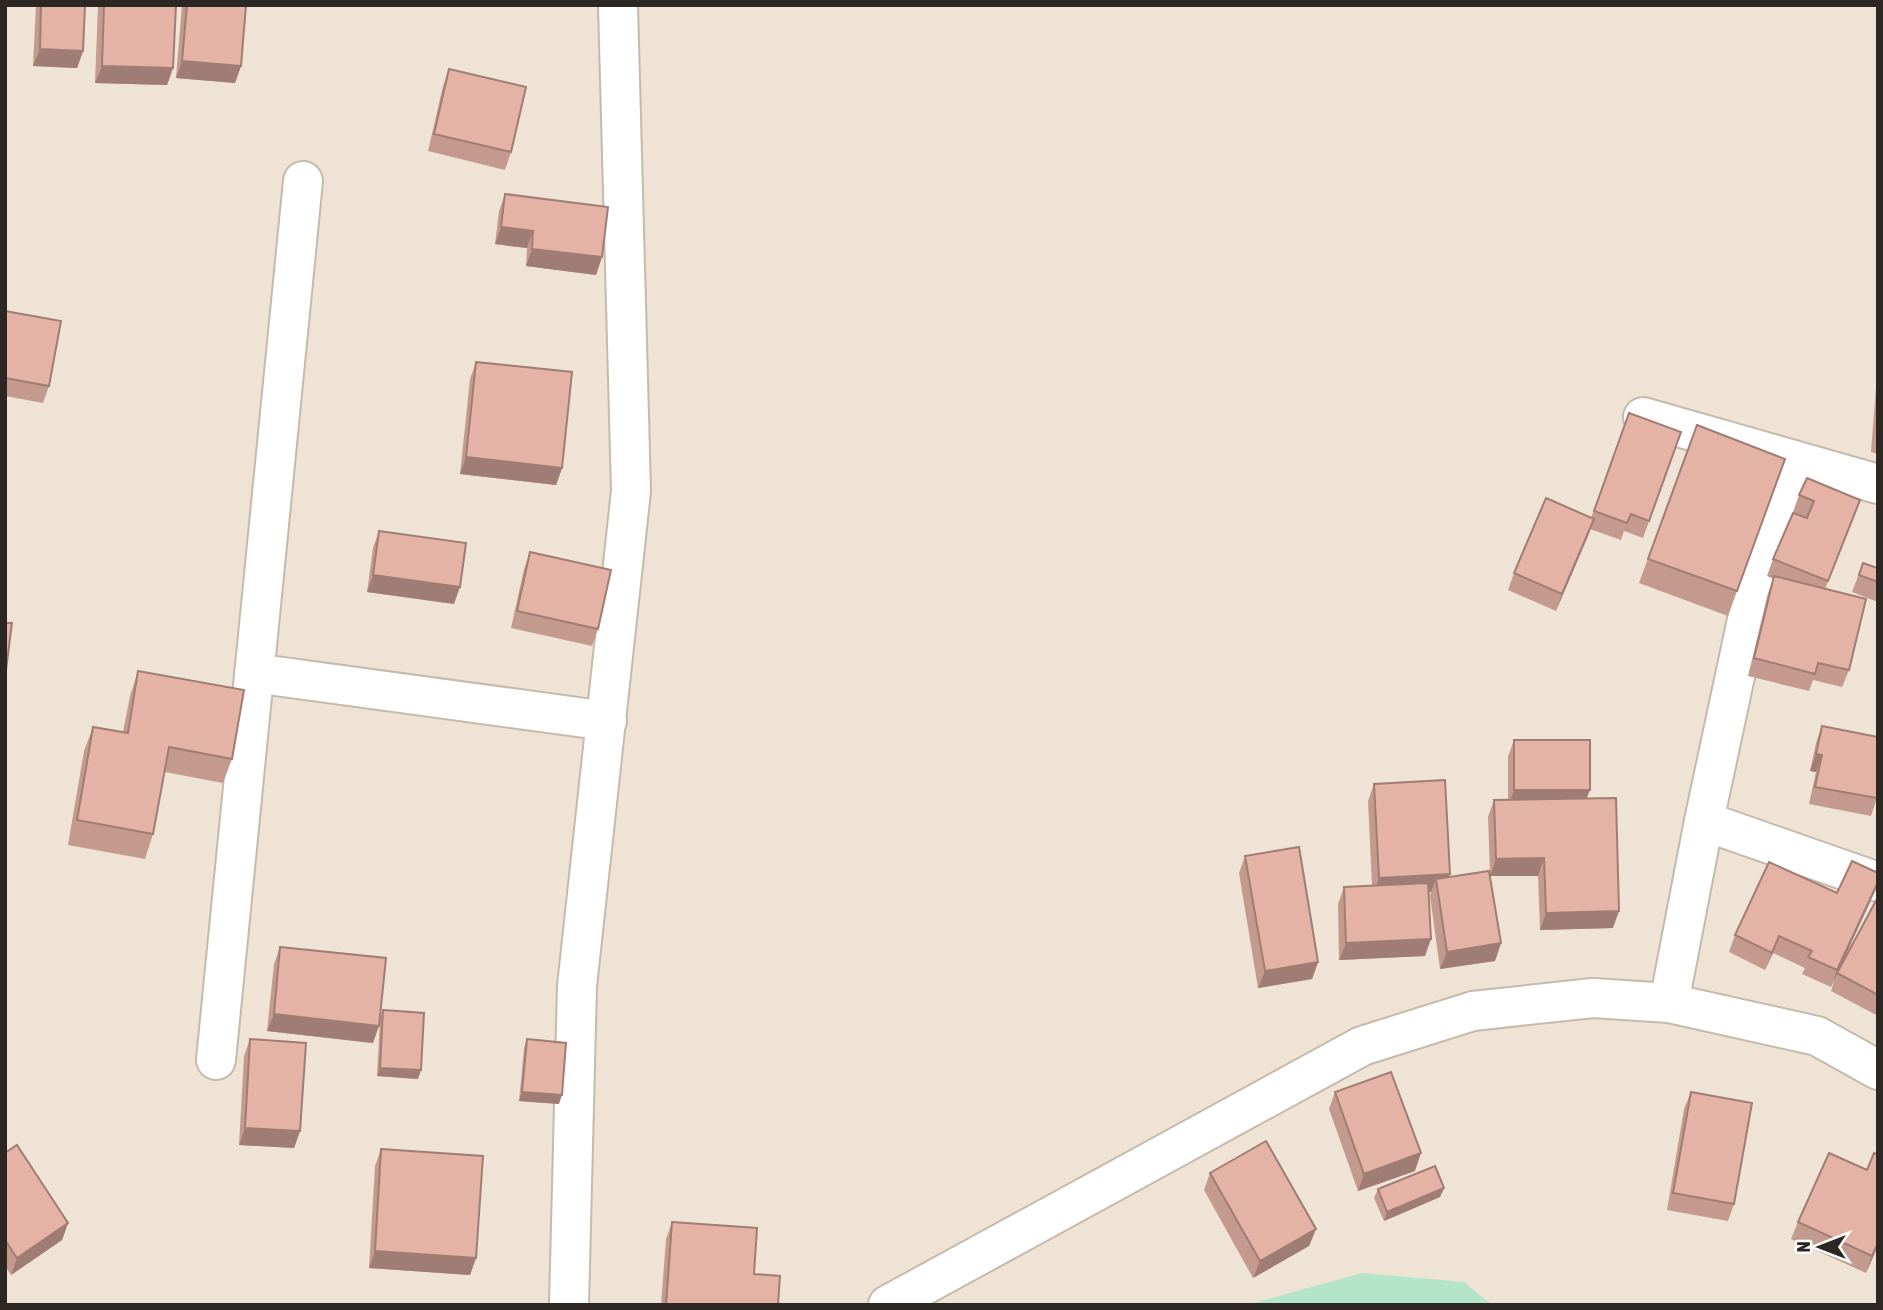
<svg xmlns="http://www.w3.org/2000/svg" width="1883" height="1310" viewBox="0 0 1883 1310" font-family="'Asap Condensed',sans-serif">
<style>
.green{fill:#b4e4ca}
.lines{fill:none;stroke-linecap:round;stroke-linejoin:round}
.street-casing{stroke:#c6baac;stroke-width:42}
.street{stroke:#fff;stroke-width:38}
.wall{fill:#c59a8e}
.shaded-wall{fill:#a07d74}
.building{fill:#e5b3a5;stroke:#a07d74;stroke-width:2}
</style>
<rect width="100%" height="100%" fill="#efe3d5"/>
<path class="green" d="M1362 1273 1464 1282 1492 1305H1247Z"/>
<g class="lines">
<g class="street-casing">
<g id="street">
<path d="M1643 417 1878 484"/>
<path d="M254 673 607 721"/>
<path d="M1704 821 1878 882"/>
<path d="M1669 1003 1704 821 1766 531 1793 460"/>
<path d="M216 1060 303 181"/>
<path d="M569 1305 577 986 631 491 618 5"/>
<path d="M888 1305 1362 1046 1473 1011 1593 998 1669 1003 1817 1036 1878 1070"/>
</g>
</g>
<use href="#street" class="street"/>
</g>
<g class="wall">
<path d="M36 5H85L83 51 77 68 33 66Z"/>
<path d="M98 5H176L173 68 167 85 95 83Z"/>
<path d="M182 5H246L241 66 235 83 176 78Z"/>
<path d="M449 69 511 152 505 170 428 151 443 86Z"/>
<path d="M505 194 602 257 596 275 526 266 527 248 495 244 499 211Z"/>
<path d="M5 311 49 386 43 403 5 396Z"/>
<path d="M476 362 562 468 556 485 460 474 470 379Z"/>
<path d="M1878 362V454L1871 452Z"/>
<path d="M1629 413 1681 432 1643 538 1624 531 1621 540 1590 529 1556 611 1508 590 1514 573 1591 518Z"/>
<path d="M1697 425 1785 459 1728 616 1639 583Z"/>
<path d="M1799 495 1854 517 1825 589 1849 670 1842 687 1813 680 1809 691 1748 676 1768 593 1773 579 1767 576 1773 559 1807 518 1793 512Z"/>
<path d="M379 531 454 604 367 592 373 548Z"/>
<path d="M530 552 598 629 592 646 511 628 524 569Z"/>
<path d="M1863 563 1877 568 1878 566V602L1852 592Z"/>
<path d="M138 671 232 759 223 783 165 772 153 834 145 859 68 845 84 751 93 727 123 732 130 696Z"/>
<path d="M1822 726 1877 798 1871 816 1809 804 1816 772 1810 771 1816 743Z"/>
<path d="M1514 740 1587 798 1613 928 1540 930 1538 876H1490L1501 943 1495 961 1440 969 1430 896 1431 892H1429L1425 956 1339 960 1338 904 1344 887 1372 886 1368 801 1374 784 1449 877 1490 873 1488 817 1494 800H1508V757Z"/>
<path d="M1245 856 1318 962 1312 979 1258 988 1239 873Z"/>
<path d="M1878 873V884L1875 891 1838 971 1878 897V1016L1831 991 1836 975 1831 987 1802 974 1805 968 1773 953 1765 970 1729 952 1735 935 1837 893Z"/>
<path d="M280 947 373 1043 267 1031 274 964Z"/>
<path d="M383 1010 418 1079 377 1076 380 1019Z"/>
<path d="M250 1039 300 1131 294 1148 239 1145 244 1056Z"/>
<path d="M527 1039 559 1104 519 1101 524 1048Z"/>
<path d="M1335 1092 1415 1171 1358 1191 1329 1109Z"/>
<path d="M1691 1092 1734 1204 1728 1221 1667 1210 1684 1109Z"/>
<path d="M381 1149 476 1258 470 1275 369 1268 375 1166Z"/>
<path d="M5 1153 68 1223 62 1240 11 1275 5 1266Z"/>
<path d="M1867 1170 1878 1246 1866 1273 1791 1239 1798 1222Z"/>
<path d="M1210 1173 1316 1229 1309 1246 1253 1278 1204 1190Z"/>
<path d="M1444 1188 1440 1197 1384 1221 1374 1198 1378 1189Z"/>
<path d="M672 1222 754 1274 778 1305H661L666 1239Z"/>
</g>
<g class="shaded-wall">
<path d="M40 49 83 51 77 68 33 66Z"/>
<path d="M182 61 241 66 235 83 176 78Z"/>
<path d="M102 66 173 68 167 85 95 83Z"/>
<path d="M501 227 533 231 527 248 495 244Z"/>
<path d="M532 249 602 257 596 275 526 266Z"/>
<path d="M466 457 562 468 556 485 460 474Z"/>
<path d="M1594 519 1588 536 1556 611 1562 594Z"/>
<path d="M373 575 460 587 454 604 367 592Z"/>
<path d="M1816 754 1822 755 1816 772 1810 771Z"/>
<path d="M1514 790H1590L1583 807H1508Z"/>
<path d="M1544 858 1538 876H1490L1496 859Z"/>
<path d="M1450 874 1444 891 1436 879 1431 892 1373 895 1379 878Z"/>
<path d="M1878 882 1875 891 1831 987 1837 970Z"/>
<path d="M1619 911 1613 928 1540 930 1546 913Z"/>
<path d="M1779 936 1773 953 1765 970Z"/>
<path d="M1431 939 1425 956 1339 960 1346 943Z"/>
<path d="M1501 943 1495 961 1440 969 1447 952Z"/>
<path d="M1318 962 1312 979 1258 988 1265 971Z"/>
<path d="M274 1014 379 1026 373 1043 267 1031Z"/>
<path d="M380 1068 421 1070 418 1079 377 1076Z"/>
<path d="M522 1092 562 1095 559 1104 519 1101Z"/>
<path d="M245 1128 300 1131 294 1148 239 1145Z"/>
<path d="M1421 1153 1415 1171 1358 1191 1364 1174Z"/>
<path d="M1444 1188 1440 1197 1384 1221 1387 1212Z"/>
<path d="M68 1223 62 1240 11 1275 17 1258Z"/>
<path d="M1316 1229 1309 1246 1253 1278 1260 1261Z"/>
<path d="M1878 1243V1246L1866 1273 1872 1256Z"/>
<path d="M375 1251 476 1258 470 1275 369 1268Z"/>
</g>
<g class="building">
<path d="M41 5H85L83 51 40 49Z"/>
<path d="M104 5H176L173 68 102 66Z"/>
<path d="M187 5H246L241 66 182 61Z"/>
<path d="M449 69 526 87 511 152 434 134Z"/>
<path d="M505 194 608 207 602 257 532 249 533 231 501 227Z"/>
<path d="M5 311 61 321 49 386 5 378Z"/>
<path d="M476 362 572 372 562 468 466 457Z"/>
<path d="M1629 413 1681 432 1649 521 1631 514 1627 523 1594 511Z"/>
<path d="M1697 425 1785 459 1737 591 1648 559Z"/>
<path d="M1807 478 1860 500 1828 581 1773 559 1793 513 1807 518 1814 501 1799 495Z"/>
<path d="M1546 498 1594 519 1562 594 1514 573Z"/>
<path d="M379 531 466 543 460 587 373 575Z"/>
<path d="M530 552 611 570 598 629 517 611Z"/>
<path d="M1863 563 1877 568 1878 566V582L1859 575Z"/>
<path d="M1774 576 1866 599 1849 670 1818 663 1815 674 1754 658Z"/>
<path d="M5 623H12L5 678Z"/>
<path d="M138 671 244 690 232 759 169 747 153 834 77 820 93 727 128 733Z"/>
<path d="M1822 726 1878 737 1877 798 1815 787 1822 755 1816 754Z"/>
<rect x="1514" y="740" width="76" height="50"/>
<path d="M1445 780 1450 874 1379 878 1374 784Z"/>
<path d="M1616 798 1619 911 1546 913 1544 858 1496 859 1494 800Z"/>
<path d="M1299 847 1318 962 1265 971 1245 856Z"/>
<path d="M1852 861 1878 873V882L1837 970 1808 957 1812 951 1779 936 1772 953 1735 935 1769 862 1837 893Z"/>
<path d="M1489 871 1501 943 1447 952 1436 879Z"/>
<path d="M1428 883 1431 939 1346 943 1344 887Z"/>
<path d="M1878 897V995L1837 973Z"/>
<path d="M280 947 386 958 379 1026 274 1014Z"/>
<path d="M383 1010 424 1013 421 1070 380 1068Z"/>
<path d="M250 1039 306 1043 300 1131 245 1128Z"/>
<path d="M527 1039 566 1043 562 1095 522 1092Z"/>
<path d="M1391 1072 1421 1153 1364 1174 1335 1092Z"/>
<path d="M1691 1092 1752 1103 1734 1204 1673 1193Z"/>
<path d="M1266 1141 1316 1229 1260 1261 1210 1173Z"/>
<path d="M17 1145 68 1223 17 1258 5 1240V1153Z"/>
<path d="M381 1149 483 1156 476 1258 375 1251Z"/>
<path d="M1829 1153 1867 1170 1874 1153 1878 1155V1243L1872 1256 1798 1222Z"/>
<path d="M1435 1166 1444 1188 1387 1212 1378 1189Z"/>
<path d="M672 1222 757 1228 754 1274 780 1276 778 1305H666Z"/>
</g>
<rect width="1883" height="1310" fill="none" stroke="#2c2722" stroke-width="14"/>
<g transform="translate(1820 1247) rotate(270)" stroke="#ffffff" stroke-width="5" paint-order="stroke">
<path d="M0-5L12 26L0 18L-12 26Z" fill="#2c2722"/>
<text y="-10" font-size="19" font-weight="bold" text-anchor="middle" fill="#2c2722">N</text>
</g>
</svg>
